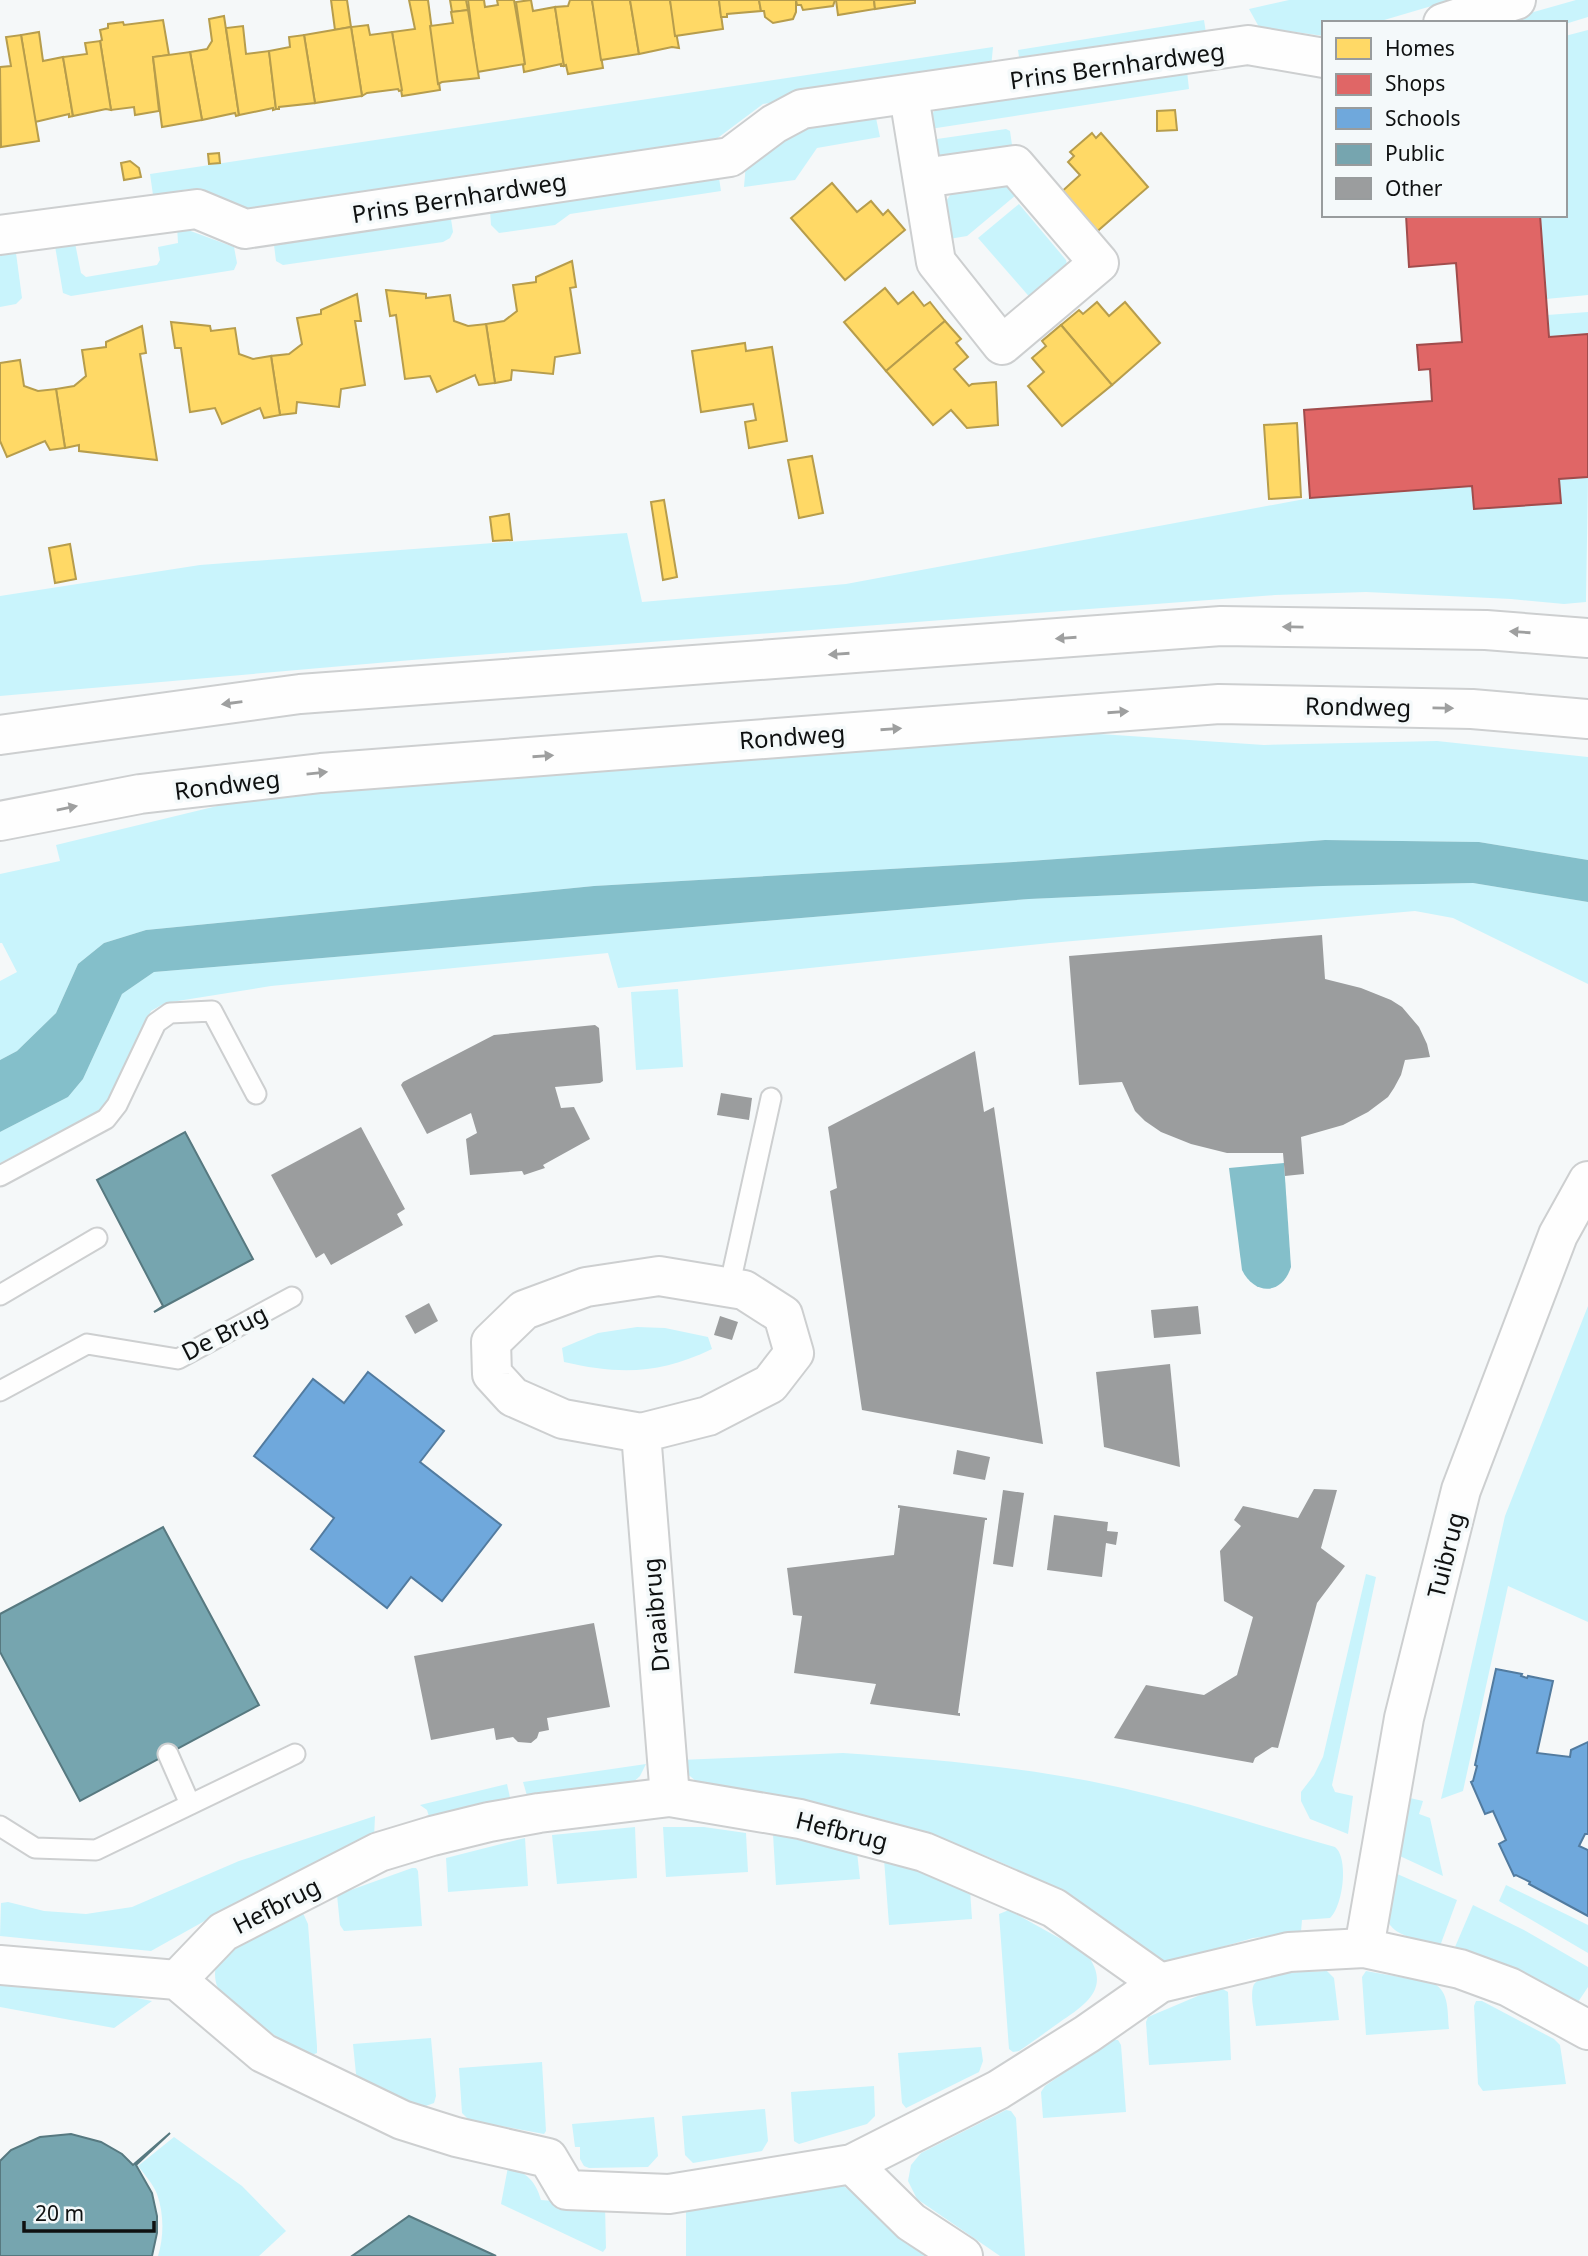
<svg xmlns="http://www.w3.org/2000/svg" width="1588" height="2256" viewBox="0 0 1588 2256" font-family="'Noto Sans',sans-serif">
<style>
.green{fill:#c9f4fc}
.water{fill:#84bfca}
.homes{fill:#ffd966;stroke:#b79d4c;stroke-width:2}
.shops{fill:#e06666;stroke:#a14c4c;stroke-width:2}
.schools{fill:#6fa8dc;stroke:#527b9f;stroke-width:2}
.public{fill:#76a5af;stroke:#577980;stroke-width:2}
.building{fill:#9b9d9e}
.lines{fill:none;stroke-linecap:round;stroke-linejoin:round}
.lane-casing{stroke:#cdcfd0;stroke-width:23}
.street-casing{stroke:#cdcfd0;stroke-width:42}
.secondary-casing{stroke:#cdcfd0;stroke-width:42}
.lane{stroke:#fefefe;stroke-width:19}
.street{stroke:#fefefe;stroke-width:38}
.secondary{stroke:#fefefe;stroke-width:38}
.oneway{fill:#9e9f9f}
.labels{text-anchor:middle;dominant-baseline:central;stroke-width:7;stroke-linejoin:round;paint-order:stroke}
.street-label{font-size:24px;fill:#0f1111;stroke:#f4f9fa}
</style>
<rect width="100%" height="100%" fill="#f5f8f9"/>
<g class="green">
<path d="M1289 0H1452L1374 23H1324V36L1259 27 1249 9Z"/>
<path d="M1576 0H1588V17L1565 24 1495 23Z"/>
<path d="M1204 20 1206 33 1020 64 1018 50Z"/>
<path d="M1588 30V295L1546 299 1540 215H1565V36Z"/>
<path d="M993 47 991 68 763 104 715 140 258 210 237 208 189 189 153 195 150 174Z"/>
<path d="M1187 71 1189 89 930 129C929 120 929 115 937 109Z"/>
<path d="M876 118 880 137 817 148 795 180 744 187 746 163 800 130Z"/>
<path d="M1006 129 1010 131 1013 152 939 157 932 143 937 139Z"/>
<path d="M719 178 721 191 570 214 555 225 499 233 491 225 490 211Z"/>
<path d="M1008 185 1016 195 967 236 949 239 943 206 954 189Z"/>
<path d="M1019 204 1066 260 1068 268 1033 301 978 238Z"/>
<path d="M447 216 451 219 453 232 450 238 443 242 283 265 276 261 274 245 279 241Z"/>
<path d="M177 226 234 247 237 263 234 270 71 296 63 293 55 246 75 243 81 273 86 277 157 265 160 260 158 247 178 243Z"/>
<path d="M11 249 16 253 22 298 16 304 0 307V251Z"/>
<path d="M1588 312V334L1549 337 1547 315Z"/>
<path d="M1588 477 1586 602 1564 604 1511 599 1366 592 1275 595 412 660 0 696V596L200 565 627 533 642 602 846 584 1310 498 1472 486 1474 509 1561 503 1559 479Z"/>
<path d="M1085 733 1264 745 1437 741 1588 757V860L1479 842 1325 840 1029 861 594 886 146 930 104 943 78 964 56 1013 17 1051 0 1060V981L17 972 2 943H0V874L60 861 56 845 246 799Z"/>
<path d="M1473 883 1588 902V984L1453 918 1415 911 1050 943 618 988 608 953 271 986 165 1003 151 1011 108 1102 101 1112 0 1163V1132L68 1097 83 1079 122 994 154 972 1029 899 1323 886Z"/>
<path d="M678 989 683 1067 636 1070 631 992Z"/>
<path d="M1588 1306V1622L1508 1586 1463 1791 1441 1799 1505 1516Z"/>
<path d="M637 1327 665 1328 708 1337 712 1349C660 1374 620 1375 564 1362L562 1348 598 1333Z"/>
<path d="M1366 1574 1376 1577 1332 1785 1335 1792 1353 1796 1348 1834 1310 1819 1301 1801V1792L1314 1775 1323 1757Z"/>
<path d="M843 1753C942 1760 1042 1768 1139 1792 1205 1807 1270 1829 1335 1847 1349 1858 1343 1906 1330 1918L1302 1920 1301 1932 1253 1938 1170 1962 1156 1958C1116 1930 1075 1898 1031 1876 970 1847 905 1823 839 1809 794 1799 747 1793 702 1786L685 1772 680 1760Z"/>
<path d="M646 1764 640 1776 629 1786 528 1799 523 1782Z"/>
<path d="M507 1784 511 1802 430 1820 427 1810 420 1805Z"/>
<path d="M1397 1795 1423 1801 1419 1814 1430 1818 1443 1876 1389 1851Z"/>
<path d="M375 1816 374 1838 269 1885 151 1951 0 1936 1 1903 8 1902 44 1911 86 1914 132 1907 239 1861Z"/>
<path d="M635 1827 637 1878 557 1884 552 1835Z"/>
<path d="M663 1827H704L746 1833 748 1872 666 1877Z"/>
<path d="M773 1834 814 1841 857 1852 860 1879 776 1885Z"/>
<path d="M525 1838 528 1886 448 1892 446 1858Z"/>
<path d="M884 1859 970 1890 972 1919 889 1925Z"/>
<path d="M412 1868H416L418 1871 422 1926 344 1931 340 1925 337 1895Z"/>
<path d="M1388 1870 1457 1900 1440 1946C1383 1931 1381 1930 1388 1870Z"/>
<path d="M1506 1885 1588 1925V1953L1499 1901Z"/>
<path d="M1473 1905 1524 1930 1588 1967V1987L1576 2005C1536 1980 1499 1963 1455 1947Z"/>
<path d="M1009 1910 1086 1953C1112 1987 1087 2004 1060 2022 1046 2032 1032 2042 1019 2051L1013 2052 1009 2049 999 1914Z"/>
<path d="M302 1911 308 1924 317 2046V2053L309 2056C289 2045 227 2007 218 1988 214 1980 214 1968 218 1961 224 1948 286 1919 302 1911Z"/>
<path d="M1327 1971 1334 1978 1339 2020 1256 2026C1255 2015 1250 1998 1253 1987 1256 1971 1313 1972 1327 1971Z"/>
<path d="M1366 1971 1433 1983C1450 1992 1447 2011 1449 2029L1366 2035 1362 1977Z"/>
<path d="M0 1983 82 1987 152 2001 114 2028 0 2007Z"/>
<path d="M1219 1987 1228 1992 1231 2060 1149 2065 1146 2022 1148 2017Z"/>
<path d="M1476 2001H1482L1554 2039 1560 2045 1566 2084 1483 2091 1478 2084 1474 2006Z"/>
<path d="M431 2038 436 2096 434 2103 423 2107 363 2082 356 2074 353 2044Z"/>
<path d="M1112 2040H1118L1121 2045 1126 2112 1043 2118 1041 2092 1045 2086Z"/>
<path d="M981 2047 983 2061 979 2072 906 2108 902 2103 898 2053Z"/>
<path d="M542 2062 546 2131 544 2134 469 2120 462 2113 459 2068Z"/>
<path d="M874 2086 875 2116 867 2124 799 2144 794 2141 791 2092Z"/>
<path d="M765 2109 768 2141 762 2151 693 2163 685 2155 682 2116Z"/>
<path d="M1006 2110 1011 2111 1016 2118 1025 2256H1000L917 2199 908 2181 911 2165 921 2153Z"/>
<path d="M654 2117 658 2156 648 2167 589 2168 584 2166 580 2159V2147H575L572 2124Z"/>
<path d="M174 2137 242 2186 286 2231 259 2256H158C164 2237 164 2213 157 2194 153 2184 144 2174 138 2166Z"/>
<path d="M508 2167C527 2172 536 2182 541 2200L605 2205 606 2248 603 2252 501 2204Z"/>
<path d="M834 2178 930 2256H686V2201Z"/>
</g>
<g class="water">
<path d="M1325 840 1479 842 1588 860V902L1473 883 1323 886 1029 899 154 972 122 994 83 1079 68 1097 0 1132V1060L17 1051 56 1013 78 964 104 943 146 930 594 886 1029 861Z"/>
<path d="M1284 1163 1291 1267C1282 1295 1255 1296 1242 1270L1229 1168Z"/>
</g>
<g class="homes">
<path d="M331 0H347L351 27 335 30Z"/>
<path d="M409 0H428L440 90 402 96 392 32 415 29Z"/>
<path d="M450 0H466L468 10 452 12Z"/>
<path d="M468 0H484L485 7 498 5 497 0H514L525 64 477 72Z"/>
<path d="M531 0 533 11 555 7 564 66H561V64L524 72 523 65 525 64 516 2Z"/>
<path d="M570 0H592L603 68 568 74 566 65 564 66 555 7 568 6Z"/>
<path d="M592 0H630L639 54 601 60Z"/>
<path d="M630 0H670L679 48 672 47 639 54Z"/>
<path d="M670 0H719L723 29 675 36Z"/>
<path d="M719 0H759L761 11 727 14V17H721Z"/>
<path d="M759 0H796V12L793 19 773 23 765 17 764 11H761Z"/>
<path d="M796 0H835L833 6 803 10 801 5H797Z"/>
<path d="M836 0H874L875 9 838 15Z"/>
<path d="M874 0H915V3L875 9Z"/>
<path d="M468 10 479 78 442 82 438 84 430 26 453 23 451 12Z"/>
<path d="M224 16 239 115 236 116 235 113 202 120 190 52 207 49 212 41 209 19Z"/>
<path d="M163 20 169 55 153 57 159 111 135 115 134 107 111 110 100 41 102 40 100 30 108 28V24L123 22 124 25Z"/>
<path d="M368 25 370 35 392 32 402 90 399 91 398 89 367 93 362 96 351 27Z"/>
<path d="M243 26 246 54 269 51 276 109 273 110V108L239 115 226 28Z"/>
<path d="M351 27 362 96 315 103 304 35Z"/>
<path d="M39 32 43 61 63 57 73 116 69 117V114L35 122 21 35Z"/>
<path d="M21 35 39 141 1 147 0 67 11 66 6 37Z"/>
<path d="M304 35 315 103 279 107V109H276L269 51 290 47 289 37Z"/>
<path d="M100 41 111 110 106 109 73 116 63 57 87 54 85 43Z"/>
<path d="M190 52 202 120 162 127 153 57Z"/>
<path d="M1175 110 1177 130 1157 131V111Z"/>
<path d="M1092 133 1096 138 1101 133 1148 187 1093 235 1058 195 1080 175 1068 162 1074 156 1070 152Z"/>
<path d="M219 153 220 163 209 164 208 154Z"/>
<path d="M130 161 139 168 141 177 124 180 121 163Z"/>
<path d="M832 183 857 212 871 201 883 215 888 210 905 230 845 280 791 218Z"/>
<path d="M572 261 576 287 570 288 580 353 555 357 553 374 512 370 511 380 495 383 486 324 504 321 517 311 513 285 536 282V277Z"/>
<path d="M885 288 898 304 913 292 924 306 930 302 945 321 886 371 844 322Z"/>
<path d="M386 290 426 294V298L450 295 454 321 468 326 486 324 495 383 479 385 475 375 437 392 430 376 405 379 396 315 390 316Z"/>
<path d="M357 294 361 321H355L365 385 341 389 339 407 297 402 296 413 280 415 271 356 289 354 302 344 297 318 321 314V310Z"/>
<path d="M1097 302 1109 316 1125 302 1160 343 1112 385 1061 325 1079 310 1083 314Z"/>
<path d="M945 321 961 339 956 343 968 357 954 369 969 386 972 384 996 382 998 425 967 428 951 410 933 425 886 371Z"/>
<path d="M171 322 210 326 211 331 235 328 239 354 253 359 271 356 280 415 264 418 260 408 222 424 215 408 190 412 181 348H175Z"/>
<path d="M1061 325 1112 385 1062 426 1028 386 1044 372 1032 358 1046 346 1042 341Z"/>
<path d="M142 326 146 353 140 354 157 460 79 451V445L65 448 56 389 74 386 86 376 82 350 106 347V342Z"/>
<path d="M745 343 746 351 772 347 787 441 749 448 745 422 756 420 753 404 701 412 692 351Z"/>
<path d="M20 360 24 386 38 391 56 389 65 448 50 450 45 441 7 457 0 441V363Z"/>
<path d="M1297 423 1301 497 1269 499 1264 425Z"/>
<path d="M812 456 823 513 799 518 788 460Z"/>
<path d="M664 500 677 577 663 580 651 502Z"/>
<path d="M509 514 512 540 493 541 490 517Z"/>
<path d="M70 544 76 579 55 583 49 548Z"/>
</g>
<path class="shops" d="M1406 215H1540L1549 337 1588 334V477L1559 479 1561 503 1474 509 1472 486 1310 498 1304 410 1432 401 1430 369 1419 370 1417 345 1462 342 1456 263 1409 267Z"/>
<g class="schools">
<path d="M368 1372 444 1431 420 1462 501 1525 442 1601 411 1577 387 1608 311 1549 334 1518 254 1456 313 1379 344 1403Z"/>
<path d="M1496 1669 1522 1674 1521 1676 1527 1678 1528 1676 1553 1681 1537 1753 1570 1757 1571 1750 1588 1742V1834H1585L1579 1846 1588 1850V1916L1529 1884 1530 1882 1516 1875 1514 1876 1499 1844 1506 1840 1493 1811 1485 1814 1471 1782 1473 1781 1477 1766 1475 1765Z"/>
</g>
<g class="public">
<path d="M185 1132 253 1259 154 1312 163 1306 97 1180Z"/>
<path d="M163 1527 259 1705 80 1801 0 1652V1614Z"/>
<path d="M170 2133 136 2165 152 2193 157 2216V2233L152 2256H0V2161L11 2150 40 2137 71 2134 101 2142 122 2154 133 2165Z"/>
<path d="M409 2216 496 2256H352Z"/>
</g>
<g class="building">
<path d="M1322 935 1325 979 1361 988 1391 1000 1402 1007 1419 1027 1427 1044 1430 1057 1405 1060 1401 1075 1394 1088 1388 1097 1368 1112 1343 1125 1301 1137 1304 1174 1285 1176 1283 1153H1227L1191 1144 1161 1132 1145 1121 1135 1111 1122 1082 1079 1085 1069 956Z"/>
<path d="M595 1025 599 1028 603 1081 600 1083 555 1087 561 1108 574 1107 590 1139 543 1165 545 1168 524 1175 522 1171 470 1175 466 1139 477 1133 471 1113 427 1134 401 1085 403 1082 494 1035Z"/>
<path d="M975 1051 984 1112 994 1107 1043 1444 862 1410 830 1191 837 1188 828 1127Z"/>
<path d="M721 1093 752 1098 749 1120 717 1115Z"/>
<path d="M361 1127 405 1209 397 1214 403 1225 331 1265 324 1253 316 1258 271 1175Z"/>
<path d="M429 1303 438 1321 415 1334 405 1316Z"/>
<path d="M1198 1306 1201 1334 1154 1338 1151 1310Z"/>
<path d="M720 1316 738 1322 732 1340 714 1335Z"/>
<path d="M1170 1364 1180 1467 1104 1447 1096 1372Z"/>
<path d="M957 1450 990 1457 985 1480 953 1474Z"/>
<path d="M1314 1489 1337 1490 1321 1548 1345 1566 1317 1603 1278 1748 1272 1747 1255 1758 1253 1763 1114 1738 1146 1685 1204 1695 1237 1675 1253 1617 1224 1601 1220 1551 1241 1526 1234 1520 1243 1506 1298 1518Z"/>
<path d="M1003 1490 1024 1493 1013 1567 993 1564Z"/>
<path d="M898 1505 987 1518V1520H985L958 1713H960V1716L870 1704 876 1684 794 1673 802 1616 793 1615 787 1568 894 1555 900 1508H898Z"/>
<path d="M1054 1515 1108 1522 1107 1531 1118 1532 1116 1545 1106 1543 1102 1577 1047 1570Z"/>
<path d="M594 1623 610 1707 547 1718 549 1730 539 1732 537 1738 531 1743 518 1742 513 1737 496 1740 494 1728 431 1740 414 1656Z"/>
</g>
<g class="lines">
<g class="lane-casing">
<g id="lane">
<path d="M0 1176 106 1119 117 1105 156 1023 170 1013 212 1011 256 1094"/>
<path d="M729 1288 771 1098"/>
<path d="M0 1295 97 1238"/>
<path d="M0 1391 87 1344 178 1359 292 1297"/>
<path d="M168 1754 190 1804"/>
<path d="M0 1826 35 1848 96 1850 295 1754"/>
</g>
</g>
<g class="street-casing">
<g id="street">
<path d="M1443 23 1516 0"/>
<path d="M909 96 936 262 1002 345 1099 263 1015 165 923 178"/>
<path d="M0 235 197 209 245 229 730 157 774 124 802 109 1248 45 1324 58"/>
<path d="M641 1433 563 1419 513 1397 492 1374 491 1342 524 1310 586 1287 659 1276 744 1290 783 1315 794 1353 770 1384 708 1416 641 1433 670 1797"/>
<path d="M1364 1948 1404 1718 1461 1490 1558 1235 1588 1181"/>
<path d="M0 1965 177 1980 263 2053 402 2120 456 2137 548 2158 567 2190 669 2194 852 2164 998 2090 1087 2034 1160 1983 1289 1952 1364 1948 1460 1969 1509 1987 1588 2030"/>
<path d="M177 1980 223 1932 379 1852 432 1836 489 1822 539 1813 670 1797 800 1819 924 1852 1054 1908 1160 1983"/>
<path d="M852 2164 911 2222 963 2256"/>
</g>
</g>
<g class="secondary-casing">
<g id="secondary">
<path d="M0 735 300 694 1221 626 1486 630 1588 638"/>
<path d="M0 821 140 794 321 773 1219 704 1472 709 1588 719"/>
</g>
</g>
<use href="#lane" class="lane"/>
<use href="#street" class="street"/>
<use href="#secondary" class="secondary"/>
</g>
<defs><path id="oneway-solid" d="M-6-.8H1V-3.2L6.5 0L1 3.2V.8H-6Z" transform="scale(1.75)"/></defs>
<g class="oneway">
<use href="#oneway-solid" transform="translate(1293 627) rotate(-179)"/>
<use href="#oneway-solid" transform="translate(1520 632) rotate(-176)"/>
<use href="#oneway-solid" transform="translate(1066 638) rotate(176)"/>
<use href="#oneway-solid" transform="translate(839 654) rotate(176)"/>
<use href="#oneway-solid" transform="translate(232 703) rotate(172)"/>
<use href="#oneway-solid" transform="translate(1443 708) rotate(1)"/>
<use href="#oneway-solid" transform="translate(1118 712) rotate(-4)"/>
<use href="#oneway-solid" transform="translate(891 729) rotate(-4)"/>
<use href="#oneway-solid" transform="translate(543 756) rotate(-4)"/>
<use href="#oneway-solid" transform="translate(317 773) rotate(-6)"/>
<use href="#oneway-solid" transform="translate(67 808) rotate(-11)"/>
</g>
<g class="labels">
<g class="street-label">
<text transform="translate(1117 65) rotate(-8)">Prins Bernhardweg</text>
<text transform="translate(459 197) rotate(-9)">Prins Bernhardweg</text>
<text transform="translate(1358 706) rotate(1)">Rondweg</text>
<text transform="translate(792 736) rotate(-4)">Rondweg</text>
<text transform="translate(227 784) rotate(-7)">Rondweg</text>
<text transform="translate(224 1332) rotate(-27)">De Brug</text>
<text transform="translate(1445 1555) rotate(-76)">Tuibrug</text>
<text transform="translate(655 1615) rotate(-95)">Draaibrug</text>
<text transform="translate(842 1830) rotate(14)">Hefbrug</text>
<text transform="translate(276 1905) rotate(-27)">Hefbrug</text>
</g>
</g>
<rect x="1322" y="21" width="245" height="196" fill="#f4f9fa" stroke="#989c9d" stroke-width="2"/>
<rect x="1336" y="38" width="35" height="21" fill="#ffd966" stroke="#989c9d" stroke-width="2"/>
<text x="1385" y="56" font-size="21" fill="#0f1111">Homes</text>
<rect x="1336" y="74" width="35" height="21" fill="#e06666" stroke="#989c9d" stroke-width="2"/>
<text x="1385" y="91" font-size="21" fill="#0f1111">Shops</text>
<rect x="1336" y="108" width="35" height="21" fill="#6fa8dc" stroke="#989c9d" stroke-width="2"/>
<text x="1385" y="126" font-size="21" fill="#0f1111">Schools</text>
<rect x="1336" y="144" width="35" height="21" fill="#76a5af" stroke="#989c9d" stroke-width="2"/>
<text x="1385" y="161" font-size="21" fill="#0f1111">Public</text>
<rect x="1336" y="178" width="35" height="21" fill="#9b9d9e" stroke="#989c9d" stroke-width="2"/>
<text x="1385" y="196" font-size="21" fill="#0f1111">Other</text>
<path d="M24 2221v10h130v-10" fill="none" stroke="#0f1111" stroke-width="3.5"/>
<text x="35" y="2221" font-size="21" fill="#0f1111" stroke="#f4f9fa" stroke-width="5" paint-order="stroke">20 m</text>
</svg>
